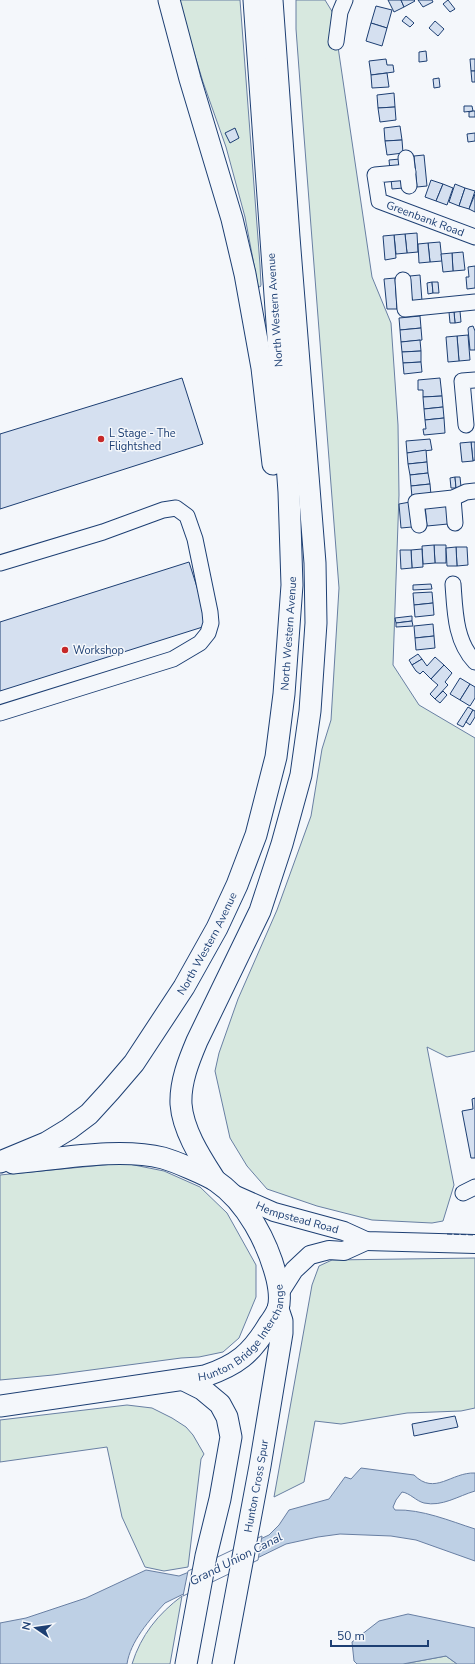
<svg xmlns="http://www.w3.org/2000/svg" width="475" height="1664" viewBox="0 0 475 1664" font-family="'Nunito Sans',sans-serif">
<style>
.green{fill:#d7e8df;stroke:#687fa3}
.water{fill:#bed0e5;stroke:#687fa3}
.pier{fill:#f4f7fb;stroke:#687fa3}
.building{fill:#d5e0f0;stroke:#1d3f73}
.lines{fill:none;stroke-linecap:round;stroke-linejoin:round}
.minor-casing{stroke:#1d3f73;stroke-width:17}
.major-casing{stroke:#1d3f73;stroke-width:20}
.highway-casing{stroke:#1d3f73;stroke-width:23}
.minor{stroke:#f4f7fb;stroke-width:15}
.major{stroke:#f4f7fb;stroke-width:18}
.highway{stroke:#f4f7fb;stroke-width:21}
.fence{stroke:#1d3f73;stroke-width:1;stroke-dasharray:5 2;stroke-linecap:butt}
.poi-dot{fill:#c62828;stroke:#f4f7fb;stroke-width:1.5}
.labels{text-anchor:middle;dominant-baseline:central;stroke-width:3;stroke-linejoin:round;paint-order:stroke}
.street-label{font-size:11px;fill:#1d3f73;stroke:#f4f7fb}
.poi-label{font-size:11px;fill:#1d3f73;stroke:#f4f7fb;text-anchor:start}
.water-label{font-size:12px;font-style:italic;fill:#1d3f73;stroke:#f4f7fb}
</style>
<rect width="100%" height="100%" fill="#f4f7fb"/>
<g class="green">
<path d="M178 0H240L260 265 261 285 260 287 258 286 245 217 226 147 203 82Z"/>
<path d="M296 0H325L333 13 372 277 391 323 398 425 399 495 393 665 419 705 475 738V1051L447 1057 427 1047 454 1185 443 1221 432 1223 372 1220 317 1206 267 1189 247 1166 230 1138 215 1071 219 1053 238 999 277 910 311 816 322 749 331 720 339 588 303 123 296 29Z"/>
<path d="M124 1163 164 1171 200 1187 227 1213 256 1265V1297L239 1338 223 1352 199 1357 181 1358 53 1375 0 1380V1175Z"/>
<path d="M475 1258V1408L461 1411 407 1413 341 1424 315 1421 304 1482 274 1497 312 1285 319 1266 332 1260Z"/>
<path d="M127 1405 152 1408 172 1418 186 1427 193 1435 204 1454 201 1459 188 1567 164 1571 145 1567 122 1517 107 1447 0 1462V1420Z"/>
<path d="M182 1596 170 1664H132C141 1635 158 1614 182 1596Z"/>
<path d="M446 1656 457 1664H403Z"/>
</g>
<g class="water">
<path d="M361 1468 414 1475C435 1496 451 1472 475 1473V1491C458 1496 442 1507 424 1503 416 1501 410 1493 402 1492L396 1500 393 1507 395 1510C422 1509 450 1521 475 1529V1561L416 1540 391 1536 340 1534 318 1537 286 1544 165 1603C150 1619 130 1642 127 1664H0V1623L26 1618 86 1598 146 1570 179 1576 189 1572 269 1535 279 1525 289 1510 329 1499 345 1477 351 1479Z"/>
<path d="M408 1614 475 1628V1664H457L446 1656 403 1664H357L354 1661 352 1642 379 1621Z"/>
</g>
<path class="pier" d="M262 1536 258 1560 183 1596 188 1571Z"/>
<g class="building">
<path d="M388 0H401L404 7 394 12Z"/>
<path d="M401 0H414L415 1 404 7Z"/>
<path d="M418 0H432L433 2 423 7Z"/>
<path d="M448 0 455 9 450 12 443 4Z"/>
<path d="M376 6 392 10 387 28 371 23Z"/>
<path d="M406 16 414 23 410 27 402 21Z"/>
<path d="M435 21 444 29 438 36 429 28Z"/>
<path d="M371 23 387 28 382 46 366 41Z"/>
<path d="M426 51 427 61 419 62V52Z"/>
<path d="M386 59 387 65H393L394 72 371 75 369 61Z"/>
<path d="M470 59H475V71H471Z"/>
<path d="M471 71H475V82H472Z"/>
<path d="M387 73 389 87 372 88 371 75Z"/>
<path d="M439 78 440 87 434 88 433 79Z"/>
<path d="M394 93 395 107 378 108 377 95Z"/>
<path d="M464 106H472L473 111 464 112Z"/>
<path d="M395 107 396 120 380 122 378 108Z"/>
<path d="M473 111H475V117H469V112Z"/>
<path d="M400 126 402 140 385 141 384 128Z"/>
<path d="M235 128 239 138 230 143 225 133Z"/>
<path d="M475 133V141L468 142 467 134Z"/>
<path d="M402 140 403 153 387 155 385 141Z"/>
<path d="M424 155 427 186 417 187 414 156Z"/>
<path d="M400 159 401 169 390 170 389 160Z"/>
<path d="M402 178 403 188 392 189 391 179Z"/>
<path d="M431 180 443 184 436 201 425 197Z"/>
<path d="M443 184 453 188 447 205 436 201Z"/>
<path d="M455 184 465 188 459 206 449 202Z"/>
<path d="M465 188 475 191 469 209 459 206Z"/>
<path d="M475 194V212L469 209Z"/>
<path d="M417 233 418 252 407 253 405 234Z"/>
<path d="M405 234 407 253 396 254 394 235Z"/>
<path d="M394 235 396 258 385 260 383 236Z"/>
<path d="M440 242 442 261 430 262 428 243Z"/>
<path d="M428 243 430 262 419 263 418 244Z"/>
<path d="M463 252 465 270 453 271 452 253Z"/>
<path d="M452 253 453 271 443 272 441 254Z"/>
<path d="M475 266V288L467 289 466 277H469L468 267Z"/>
<path d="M420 275 422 301 412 302 410 276Z"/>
<path d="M395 278 397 309H387L384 279Z"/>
<path d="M432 282 433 293 428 294 427 283Z"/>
<path d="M432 282H438L439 293H433Z"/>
<path d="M460 311 461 322 455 323 454 312Z"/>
<path d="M449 312H454L455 323H450Z"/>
<path d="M420 316 421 328 400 330 399 318Z"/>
<path d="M473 326 475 331V350H470L468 329 469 327Z"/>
<path d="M421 328 422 340 401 342 400 330Z"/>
<path d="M468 335 470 360 459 361 457 336Z"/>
<path d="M457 336 459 361 448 362 446 337Z"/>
<path d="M420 340 421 351 402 352 401 342Z"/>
<path d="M421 351V362L403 363 402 352Z"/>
<path d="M421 362 422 372 404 374 403 363Z"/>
<path d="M182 378 203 444 0 509V434Z"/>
<path d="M440 378 442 396 423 397V390H418V380Z"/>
<path d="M442 396 443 407 424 409 423 397Z"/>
<path d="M443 407 444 418 425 420 424 409Z"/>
<path d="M444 418 445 433 424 435 423 429H426L425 420Z"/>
<path d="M430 439 432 450 407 453 406 441Z"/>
<path d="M471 442H475V460L473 461Z"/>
<path d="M471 442 473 461 462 462 460 443Z"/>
<path d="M426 450 427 462 408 464 407 453Z"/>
<path d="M427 462 428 473 410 475 408 464Z"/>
<path d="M428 473 430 484 411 486 410 475Z"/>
<path d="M455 477 456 488H451L450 478Z"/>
<path d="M455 477H460L461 487 456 488Z"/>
<path d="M430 484 431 495 412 497 411 486Z"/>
<path d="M410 502 412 527 401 528 399 504Z"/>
<path d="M446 503 448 524 427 526 425 505Z"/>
<path d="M434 545H446V563H435Z"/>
<path d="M434 545 435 563 423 564 422 546Z"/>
<path d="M456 547H467L468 565 457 566Z"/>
<path d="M456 547 457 566H447L446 548Z"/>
<path d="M422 549 423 567 412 568 411 550Z"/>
<path d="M400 550H411L412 568 401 569Z"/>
<path d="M189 562 209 625 0 691V622Z"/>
<path d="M431 584 432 589 413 590V585Z"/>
<path d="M432 592 433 603 414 605 413 593Z"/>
<path d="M433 603 434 615 415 617 414 605Z"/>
<path d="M412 616V621L396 623 395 618Z"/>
<path d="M412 621 413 626 396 627V623Z"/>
<path d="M433 624 434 636 415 638 414 626Z"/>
<path d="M434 636 435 648 416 650 415 638Z"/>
<path d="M418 654 422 659 412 665 409 660Z"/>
<path d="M435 657 444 665 431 679 423 671 420 674 416 671 412 665 422 659 427 666Z"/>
<path d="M444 665 452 673 445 682 448 685 435 699 430 694 438 685 431 679Z"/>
<path d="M460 678 470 684 460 700 450 694Z"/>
<path d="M470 684 475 687V698L470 706 460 700Z"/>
<path d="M443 691 447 695 440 703 435 699Z"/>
<path d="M468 707 473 710 463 727 457 724Z"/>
<path d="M473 710 475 711V717L470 725 466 722Z"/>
<path d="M475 1098V1158H471L462 1111 473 1109 472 1099Z"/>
<path d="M455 1416 458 1427 414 1436 412 1424Z"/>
</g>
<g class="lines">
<g class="minor-casing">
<g id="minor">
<path d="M336 42 340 12 345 0"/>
<path d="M406 158 409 186"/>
<path id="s1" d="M408 172 375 175 379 201 475 237"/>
<path d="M403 280 405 309 475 302"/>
<path d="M466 425 462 381 475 380"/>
<path d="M453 498 455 523"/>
<path d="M419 525 416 502 453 498 466 492 475 491"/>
<path d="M0 563 103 532 163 510 176 508 187 516 195 539 210 612 211 623 208 633 200 643 173 659 0 713"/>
<path d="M453 584C455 611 455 641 475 662"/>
<path d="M463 1193 475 1187"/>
</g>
</g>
<g class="major-casing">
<g id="major">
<path id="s2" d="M231 1193 274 1212 344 1231 366 1241 475 1244"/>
<path d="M280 1292 294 1270 310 1255 329 1250 344 1251 366 1241"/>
</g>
</g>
<g class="highway-casing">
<g id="highway">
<path d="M169 0 190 79 232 219 245 274 262 368 273 464"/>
<path id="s3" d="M0 1162 46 1143 69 1129 89 1114 110 1091 134 1063 184 987 217 928 237 885 256 835 276 757 284 694 292 585 289 492 254 0"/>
<path d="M215 1180C201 1158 183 1131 181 1104 180 1082 189 1060 197 1041L260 911 282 844 301 775 310 711 316 623 315 563 289 237 272 0"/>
<path d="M184 1380 202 1389 220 1404 227 1417 231 1437 220 1499 206 1556 186 1664"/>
<path id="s4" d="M0 1406 205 1376C237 1365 251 1354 269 1324 272 1320 276 1314 278 1309 281 1299 279 1288 277 1279 268 1243 247 1202 216 1181 207 1175 174 1161 163 1158 119 1147 59 1159 13 1163"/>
<path id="s5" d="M223 1664 260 1466 282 1333V1321L278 1309"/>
</g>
</g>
<use href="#minor" class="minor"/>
<use href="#major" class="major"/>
<use href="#highway" class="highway"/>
<path class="fence" d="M447 1234 475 1235"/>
</g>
<g class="poi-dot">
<circle cx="101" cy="439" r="4"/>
<circle cx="65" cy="650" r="4"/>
</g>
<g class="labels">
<g class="street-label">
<text stroke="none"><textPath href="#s1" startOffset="109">Greenbank Road</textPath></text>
<text transform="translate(275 310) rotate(-94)">North Western Avenue</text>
<text stroke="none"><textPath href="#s3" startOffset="634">North Western Avenue</textPath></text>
<text stroke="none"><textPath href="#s3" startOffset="310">North Western Avenue</textPath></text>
<text stroke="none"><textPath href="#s2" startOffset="71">Hempstead Road</textPath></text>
<text stroke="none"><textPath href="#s4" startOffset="267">Hunton Bridge Interchange</textPath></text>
<text stroke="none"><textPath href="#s5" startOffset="181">Hunton Cross Spur</textPath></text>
</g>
<g class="poi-label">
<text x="109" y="433">L Stage - The<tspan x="109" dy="13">Flightshed</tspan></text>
<text x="73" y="650">Workshop</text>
</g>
<g class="water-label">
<text transform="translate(236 1559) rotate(-27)">Grand Union Canal</text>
</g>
</g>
<g transform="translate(36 1628) rotate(283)" stroke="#f4f7fb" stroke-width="3" paint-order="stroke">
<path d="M0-3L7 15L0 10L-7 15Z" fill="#1d3f73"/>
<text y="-6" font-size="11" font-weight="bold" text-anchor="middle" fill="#1d3f73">N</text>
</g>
<path d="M331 1640v6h97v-6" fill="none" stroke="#1d3f73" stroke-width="2"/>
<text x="337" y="1640" font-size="12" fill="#1d3f73" stroke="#f4f7fb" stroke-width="3" paint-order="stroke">50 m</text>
</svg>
